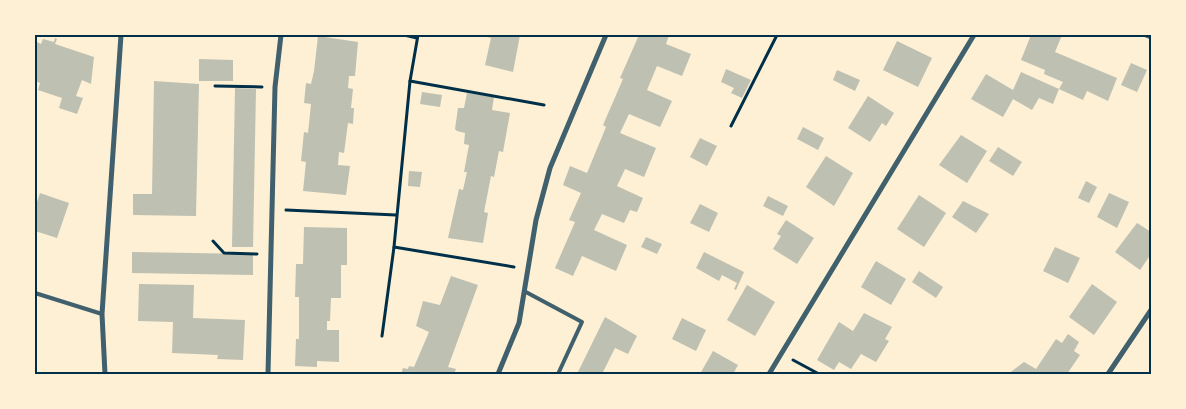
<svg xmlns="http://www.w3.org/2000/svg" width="1186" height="409" viewBox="0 0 1186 409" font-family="Overpass,sans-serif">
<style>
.building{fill:#bec0b2}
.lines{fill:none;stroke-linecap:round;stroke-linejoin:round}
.path{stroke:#003049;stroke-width:3}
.service{stroke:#3f606c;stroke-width:4}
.minor{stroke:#3f606c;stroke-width:5}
.neatline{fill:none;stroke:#003049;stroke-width:2}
</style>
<rect width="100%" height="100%" fill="#fdf0d5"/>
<g class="building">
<path d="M481 35H520L513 72 485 65 491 38Z"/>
<path d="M639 35H669L666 44 691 54 682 76 657 66 647 90 672 101 660 127 629 114 620 133 656 148 644 177 625 169 617 186 643 198 637 212 630 210 624 223 602 214 594 230 627 245 616 271 582 256 573 276 555 268 575 222 569 220 581 193 563 185 570 166 587 173 606 127 603 125 623 79 620 78Z"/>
<path d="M1031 35H1062L1055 52 1117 78 1108 101 1087 91 1083 100 1059 89 1063 82 1044 74 1045 70 1021 60Z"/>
<path d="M318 36 358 42 355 76H349L348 88 353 89 351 108H354L353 124 348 123 344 153 339 152 338 165 350 166 346 195 303 191 306 162 301 161 304 132 308 133 311 104 304 103 306 83 311 84 314 71Z"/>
<path d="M55 38 57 39 55 44 94 57 91 84 82 80 76 96 83 98 77 114 59 108 62 98 38 90 40 83 35 81V41L41 44 43 39 54 42Z"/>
<path d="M897 41 932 58 918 87 883 70Z"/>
<path d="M199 59 233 60V81H199Z"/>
<path d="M1131 63 1147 70 1137 92 1121 85Z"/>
<path d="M726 69 751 80 742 98 731 93 734 88 721 82Z"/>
<path d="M837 70 860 80 855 91 833 80Z"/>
<path d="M1021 72 1059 89 1053 104 1039 98 1032 110 1013 99 1003 117 971 99 986 74 1013 90Z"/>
<path d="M154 81 199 84 196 216 133 215V194H152Z"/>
<path d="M235 88 256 89 253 247H232Z"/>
<path d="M422 92 442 95 440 107 420 104Z"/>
<path d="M467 93 494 97 492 110 510 113 503 152 499 151 494 177 491 176 484 212 488 213 483 243 448 238 459 189 463 190 467 172H464L469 145 464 144 465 133 457 131 455 129 458 108H464Z"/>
<path d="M868 96 894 113 886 126 882 123 870 142 848 128Z"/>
<path d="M803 127 824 138 818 150 797 139Z"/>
<path d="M961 135 987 151 967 183 939 165Z"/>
<path d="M700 138 717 146 707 166 690 157Z"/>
<path d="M998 147 1022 162 1013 176 989 161Z"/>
<path d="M826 156 853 173 834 206 806 187Z"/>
<path d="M409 171 422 172 420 187 408 186Z"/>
<path d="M1086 181 1097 187 1089 203 1078 198Z"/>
<path d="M40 193 69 203 57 238 35 231V208Z"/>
<path d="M1109 193 1129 202 1117 228 1097 217Z"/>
<path d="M919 195 946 213 924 247 897 229Z"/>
<path d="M768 196 788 206 783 216 763 206Z"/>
<path d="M963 201 989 214 976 233 952 217Z"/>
<path d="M700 204 718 213 709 232 690 223Z"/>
<path d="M786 220 814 238 797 264 773 249 781 236 777 234Z"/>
<path d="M1137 223 1151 232V254L1140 270 1115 252Z"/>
<path d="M304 227 347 228V265H341V298H331L330 321H327V330H339V362L317 361V367L295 366 296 339H299V297H295L296 264H303Z"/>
<path d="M646 237 662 244 657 254 641 247Z"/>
<path d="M1055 247 1080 258 1068 283 1043 271Z"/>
<path d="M132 252 253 254V275L132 273Z"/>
<path d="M704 252 744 272 736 290 734 289 737 283 722 275 719 281 696 268Z"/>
<path d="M876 261 906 279 891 305 861 287Z"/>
<path d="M919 271 943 287 936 298 912 282Z"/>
<path d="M451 276 478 285 448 367 456 369 454 374H401L403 368 408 369 409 366 414 367 429 332 416 326 423 301 440 305Z"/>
<path d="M139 284 194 285 193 318 245 320 243 360 217 359 218 355 172 353 173 322 138 321Z"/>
<path d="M1092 284 1117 302 1094 335 1069 317Z"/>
<path d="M747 285 775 302 755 336 727 320Z"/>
<path d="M864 313 892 327 885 339 889 341 876 362 861 354 851 369 839 362 834 370 817 360 839 322 853 331Z"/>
<path d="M605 317 637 336 628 354 615 348 602 374H577Z"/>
<path d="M682 318 706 330 696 351 672 339Z"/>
<path d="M1068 334 1079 342 1074 351 1080 355 1067 374H1008L1024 362 1036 369 1056 339 1062 343Z"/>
<path d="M713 351 738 365 733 374H700Z"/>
</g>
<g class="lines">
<g class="path">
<path d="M404 35 417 38"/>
<path d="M410 81 544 105"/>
<path d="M215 86 262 87"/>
<path d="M731 126 777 35"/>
<path d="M286 210 396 215"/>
<path d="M213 241 224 253 257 254"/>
<path d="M394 247 514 267"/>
<path d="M382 336 394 247 410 81 418 35"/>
<path d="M793 360 819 374"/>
</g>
<g class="service">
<path d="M524 291 582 322 558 374"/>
<path d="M35 293 102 314"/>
</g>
<g class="minor">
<path d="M1146 35 1151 37"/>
<path d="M105 374 102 314 121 35"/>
<path d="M268 374 275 87 281 35"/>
<path d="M498 374 519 323 536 220 550 168 606 35"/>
<path d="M769 374 974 35"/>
<path d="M1108 374 1151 310"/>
</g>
</g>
<rect width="1186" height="409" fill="none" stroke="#fdf0d5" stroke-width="72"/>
<rect x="36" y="36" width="1114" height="337" class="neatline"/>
</svg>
